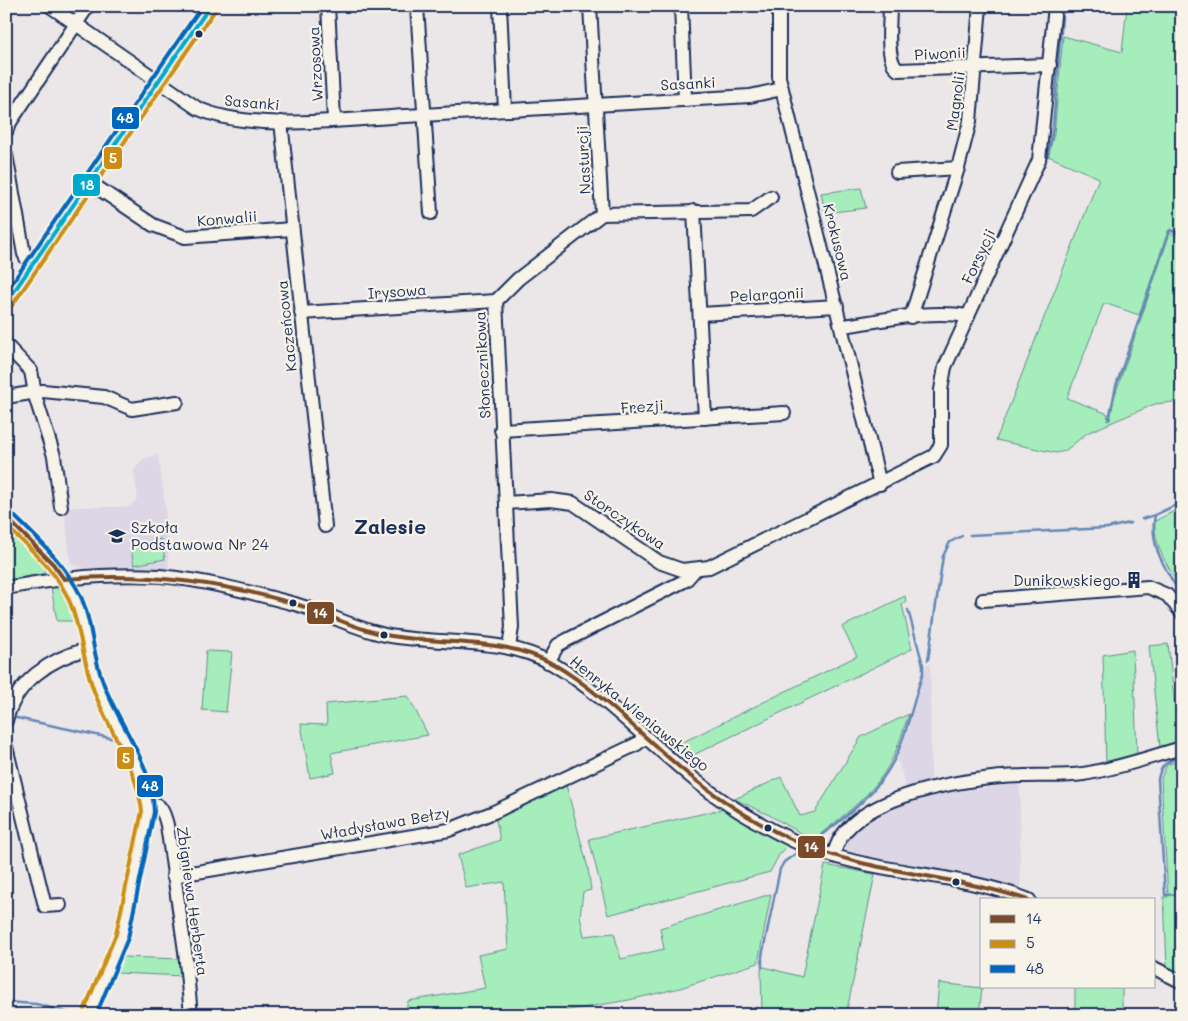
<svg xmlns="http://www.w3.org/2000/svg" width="1188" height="1021" viewBox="0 0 1188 1021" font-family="Mali,sans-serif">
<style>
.built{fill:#dcd6e6}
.green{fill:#a5edbb;stroke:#608e8c}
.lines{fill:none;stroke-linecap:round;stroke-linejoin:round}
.stream{stroke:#6488b6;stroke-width:2.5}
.minor-casing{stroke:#1b2f5e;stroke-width:16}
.minor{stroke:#f7f3e8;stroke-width:12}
.bus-1-casing{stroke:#f7f3e8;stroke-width:8}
.bus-2-casing{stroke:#f7f3e8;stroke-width:8}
.bus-3-casing{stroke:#f7f3e8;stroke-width:8}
.bus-4-casing{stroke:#f7f3e8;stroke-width:8}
.bus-1{stroke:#7a4b2a;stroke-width:4}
.bus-2{stroke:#cb8e13;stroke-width:4}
.bus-3{stroke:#0065bd;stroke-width:4}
.bus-4{stroke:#00a9ce;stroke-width:4}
.bus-dot{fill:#1b2f5e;stroke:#f7f3e8;stroke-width:2}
.labels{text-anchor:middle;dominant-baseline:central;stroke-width:4.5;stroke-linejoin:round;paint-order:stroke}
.street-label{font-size:15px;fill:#1b2f5e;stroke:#f7f3e8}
.poi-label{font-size:15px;fill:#1b2f5e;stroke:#f7f3e8;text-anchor:start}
.district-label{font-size:20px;font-weight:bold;fill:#1b2f5e;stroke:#f7f3e8}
.line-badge{stroke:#f7f3e8;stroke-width:2}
.badge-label{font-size:14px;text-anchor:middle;font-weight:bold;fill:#fff}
</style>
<rect width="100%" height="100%" fill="#ebe6e7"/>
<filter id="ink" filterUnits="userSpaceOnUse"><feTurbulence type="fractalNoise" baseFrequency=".02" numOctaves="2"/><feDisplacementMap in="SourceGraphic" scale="10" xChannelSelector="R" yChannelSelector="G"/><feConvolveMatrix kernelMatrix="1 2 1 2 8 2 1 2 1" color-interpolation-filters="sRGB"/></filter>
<g filter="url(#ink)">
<g class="built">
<path d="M158 454 165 504 169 569 82 568 71 564 64 507H130L138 498 134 471 142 460Z"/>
<path d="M926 665H930L931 781 906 789 899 762H896L910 723Z"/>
<path d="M1020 784V890L966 874 842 856 836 849 844 837 880 812 935 794Z"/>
</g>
<g class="green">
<path d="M1127 6H1182V234L1171 230 1168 231 1139 315 1104 303 1067 398 1108 414 1107 421 1110 420 1114 398 1170 233 1182 238V401L1155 404 1087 433 1065 451 1056 453 996 440 1099 178 1048 156 1054 134 1063 36 1122 52Z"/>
<path d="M861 188 866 208 825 213 821 193Z"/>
<path d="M1182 507V591C1170 569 1153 547 1155 521Z"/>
<path d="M6 529 46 567 44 574 6 580Z"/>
<path d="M161 539 165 559 134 565 130 545Z"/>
<path d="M51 587 58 588 66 600 73 621H57Z"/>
<path d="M905 596 906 603 902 604 912 649 687 758 673 747 857 656 842 627Z"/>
<path d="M1168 644 1179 742 1160 747 1149 646Z"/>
<path d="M1133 650 1137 755 1106 763 1103 655Z"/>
<path d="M206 651 232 652 226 712 202 710Z"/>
<path d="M408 696 428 735 331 753 335 773 310 778 301 724 327 725 326 704Z"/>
<path d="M909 714C903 729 899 746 891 761 875 794 840 818 813 840L769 815 735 799 781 777 800 816 815 812 861 737Z"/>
<path d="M1182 761V974L1167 967 1164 897H1168L1161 778 1167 764Z"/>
<path d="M565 781 588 868 591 890 583 892 580 916 584 936 614 933 621 959 664 949 660 928 771 894 758 963 680 988 629 1000 540 1015H405L408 1001 485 988 478 955 508 949 504 882 466 888 458 855 500 840 495 815Z"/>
<path d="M728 808 788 846 779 855 770 872 608 915 589 839Z"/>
<path d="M825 865 875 874 846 1015H762L761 969 764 967 802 977Z"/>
<path d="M123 957 182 959 184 976 116 973Z"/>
<path d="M939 983 982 988 979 1015H936Z"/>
<rect x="1075" y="987" width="47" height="28"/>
</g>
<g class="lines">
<g class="stream">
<path d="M1048 156 1053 127 1063 6"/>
<path d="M1109 419 1116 386 1170 230 1182 235"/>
<path d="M1155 515C1148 546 1167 571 1182 597"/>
<path d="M1142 519 1155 515 1182 502"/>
<path d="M970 535 1107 528 1130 523"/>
<path d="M928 660 943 556 950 542 962 536"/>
<path d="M12 717 115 739"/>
<path d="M1182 757C1167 761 1161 764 1158 779L1165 895 1182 894"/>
<path d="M820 836C848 816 880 790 895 758 908 731 913 701 923 673V665L908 610"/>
<path d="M762 967V956L780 869 784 862 798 852"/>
<path d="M6 1002 36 1004 74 1014"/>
</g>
<g class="minor-casing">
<g id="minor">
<path d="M50 6 197 108C251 133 346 119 406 116 521 110 635 102 750 96L782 89"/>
<path d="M328 6 334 119"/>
<path d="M417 6 431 213"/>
<path d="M500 6 505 110"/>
<path d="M590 6 602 214"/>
<path d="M681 6 685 100"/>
<path d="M779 6V77L880 484"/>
<path d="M890 6C890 23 885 60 898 70L1050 65"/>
<path d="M281 122 325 526"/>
<path d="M6 132 9 124 88 6"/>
<path d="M6 155 24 254 31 267"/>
<path d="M897 172 958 168"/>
<path d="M89 182 153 225 185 237 292 229"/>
<path d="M694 211 705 418"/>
<path d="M6 303 210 6"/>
<path d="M301 313 496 301"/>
<path d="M700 314 837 306"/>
<path d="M911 317 958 168 970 121 980 6"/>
<path d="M842 326C882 321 927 309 968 316"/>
<path d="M6 345 31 371 36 399 54 456 61 507"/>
<path d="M6 397 43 391 104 397 132 409 177 402"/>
<path d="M501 430 784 413"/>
<path d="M506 503 551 500 573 503 659 562 682 570 709 567 934 456 941 445V390L945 367 1039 160 1055 6"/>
<path d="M6 517C30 540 56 563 72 592 87 620 86 654 97 684 112 725 147 765 148 811L122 936 89 1015"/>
<path d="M6 588C57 578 109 573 160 576 204 580 249 592 291 603 323 611 352 628 385 635 439 646 503 635 553 664 605 695 648 742 695 780 724 804 759 824 794 841 868 876 953 870 1029 900"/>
<path d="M983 600 1148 587 1167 595 1182 613"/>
<path d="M509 648 512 627 496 301 518 279 602 214 751 211 771 197"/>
<path d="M548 662 558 645 567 640 686 580 694 571"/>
<path d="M6 721C15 682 51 658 88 649"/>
<path d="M6 747 45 906 60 905"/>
<path d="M148 802C161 803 164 813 167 825L185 951 191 1015"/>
<path d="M834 855C845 795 971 777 1022 776 1042 775 1063 777 1083 774 1116 769 1149 757 1182 748"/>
<path d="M173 876 449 830 494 812 637 744 645 737"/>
<path d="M1154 968 1182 982"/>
</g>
</g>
<use href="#minor" class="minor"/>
<g class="bus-1-casing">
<g id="bus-1">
<path d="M6 517 53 564 64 579"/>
<path d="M64 579C141 573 217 581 292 603 324 612 353 629 386 635 442 646 504 636 555 665 594 688 627 721 661 751 701 787 745 819 795 841 869 874 952 874 1028 900"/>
</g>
</g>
<g class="bus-2-casing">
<g id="bus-2">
<path d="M11 307 215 10"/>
<path d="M6 526C31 549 59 573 71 605 83 637 84 671 98 701 114 738 137 770 142 811L116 934 83 1013"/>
</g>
</g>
<g class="bus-3-casing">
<g id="bus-3">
<path d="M6 292 202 6"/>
<path d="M10 512C34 535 59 558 76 587 93 616 91 651 103 682 119 726 153 763 154 812L128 938 96 1015"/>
</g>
</g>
<g class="bus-4-casing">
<path id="bus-4" d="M6 303 210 6"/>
</g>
<use href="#bus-1" class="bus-1"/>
<use href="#bus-2" class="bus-2"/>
<use href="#bus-3" class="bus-3"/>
<use href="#bus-4" class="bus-4"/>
</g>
</g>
<defs>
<g id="school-bare" transform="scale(1.35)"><path d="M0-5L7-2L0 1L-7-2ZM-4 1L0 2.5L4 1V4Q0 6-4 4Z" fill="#1b2f5e" stroke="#f7f3e8" stroke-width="2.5" paint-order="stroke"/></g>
<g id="building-bare" transform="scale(1.35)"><path d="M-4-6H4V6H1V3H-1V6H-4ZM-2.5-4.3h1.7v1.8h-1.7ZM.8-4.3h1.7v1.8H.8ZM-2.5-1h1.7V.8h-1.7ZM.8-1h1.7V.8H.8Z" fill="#1b2f5e" stroke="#f7f3e8" stroke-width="2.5" paint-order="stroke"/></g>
</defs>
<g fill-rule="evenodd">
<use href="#school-bare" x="117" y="536"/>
<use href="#building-bare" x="1134" y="580"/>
</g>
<g class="bus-dot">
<circle cx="199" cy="34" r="4.5"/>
<circle cx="293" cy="603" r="4.5"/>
<circle cx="384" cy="635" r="4.5"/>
<circle cx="768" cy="828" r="4.5"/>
<circle cx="956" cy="882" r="4.5"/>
</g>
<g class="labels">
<g class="street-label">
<text transform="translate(940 53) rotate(-3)">Piwonii</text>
<text transform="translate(315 64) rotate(-93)">Wrzosowa</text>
<text transform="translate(688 83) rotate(-3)">Sasanki</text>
<text transform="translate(955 101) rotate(-82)">Magnolii</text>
<text transform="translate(252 102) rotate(5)">Sasanki</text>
<text transform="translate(583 160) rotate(-93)">Nasturcji</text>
<text transform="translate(227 218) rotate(-5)">Konwalii</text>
<text transform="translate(838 242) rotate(76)">Krokusowa</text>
<text transform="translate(978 256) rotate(-65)">Forsycji</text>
<text transform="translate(397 291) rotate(-4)">Irysowa</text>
<text transform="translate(767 294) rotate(-3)">Pelargonii</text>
<text transform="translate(286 326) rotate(-96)">Kaczeńcowa</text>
<text transform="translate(482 365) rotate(-93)">Słonecznikowa</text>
<text transform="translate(642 406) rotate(-4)">Frezji</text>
<text transform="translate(625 519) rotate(34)">Storczykowa</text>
<text transform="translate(640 713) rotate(39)">Henryka Wieniawskiego</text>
<text transform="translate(385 823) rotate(-10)">Władysława Bełzy</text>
<text transform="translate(193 901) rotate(82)">Zbigniewa Herberta</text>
</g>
<g class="poi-label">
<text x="131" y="527">Szkoła<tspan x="131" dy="17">Podstawowa Nr 24</tspan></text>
<text x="1120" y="580" text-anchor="end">Dunikowskiego</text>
</g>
<g class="district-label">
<text x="390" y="526">Zalesie</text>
</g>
</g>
<g class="line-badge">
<rect x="111" y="106" width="29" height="24" rx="5" fill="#0065bd"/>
<rect x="103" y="146" width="20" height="24" rx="5" fill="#cb8e13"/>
<rect x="72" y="173" width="29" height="24" rx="5" fill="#00a9ce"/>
<rect x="306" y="601" width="29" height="24" rx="5" fill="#7a4b2a"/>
<rect x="116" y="746" width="19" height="24" rx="5" fill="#cb8e13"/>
<rect x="136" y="774" width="28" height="24" rx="5" fill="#0065bd"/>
<rect x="797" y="835" width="29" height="24" rx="5" fill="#7a4b2a"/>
</g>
<g class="badge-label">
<text x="125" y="123">48</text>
<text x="113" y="163">5</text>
<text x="87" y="190">18</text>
<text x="320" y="618">14</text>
<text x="126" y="763">5</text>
<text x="150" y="791">48</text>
<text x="811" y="852">14</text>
</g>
<rect width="1188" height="1021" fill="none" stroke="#f7f3e8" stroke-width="25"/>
<rect x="12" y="12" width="1163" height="996" fill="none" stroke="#1b2f5e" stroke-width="2" filter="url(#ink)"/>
<rect x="980" y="898" width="175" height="90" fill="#f7f3e8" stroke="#9fa5b1"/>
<rect x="990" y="915" width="25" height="8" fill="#7a4b2a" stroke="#9fa5b1"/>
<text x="1026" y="924" font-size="15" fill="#1b2f5e">14</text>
<rect x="990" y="940" width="25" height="8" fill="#cb8e13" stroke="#9fa5b1"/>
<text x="1026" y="948" font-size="15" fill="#1b2f5e">5</text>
<rect x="990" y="965" width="25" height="8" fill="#0065bd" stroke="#9fa5b1"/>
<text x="1026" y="974" font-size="15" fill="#1b2f5e">48</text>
</svg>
